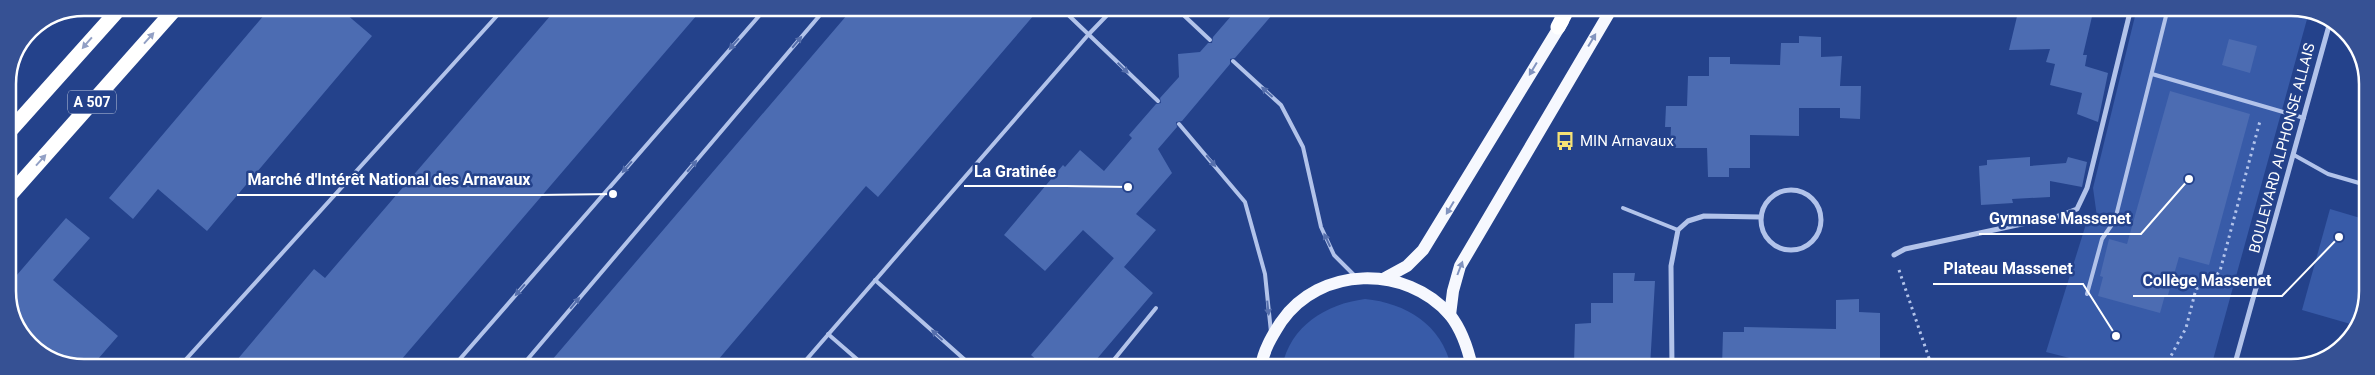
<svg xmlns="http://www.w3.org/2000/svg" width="2375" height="375" viewBox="0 0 2375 375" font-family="Roboto,sans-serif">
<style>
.green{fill:#385ba8}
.building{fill:#4c6cb2}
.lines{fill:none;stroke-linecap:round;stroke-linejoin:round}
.path{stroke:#b2c3ea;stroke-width:3;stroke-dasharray:2.5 4;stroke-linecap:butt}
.lane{stroke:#b2c3ea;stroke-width:4}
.street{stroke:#b2c3ea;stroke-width:5}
.primary{stroke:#f6f8fe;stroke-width:12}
.highway{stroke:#fff;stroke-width:15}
.oneway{fill:#92a0c5}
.oneway2{fill:#8294bf}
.oneway3{fill:#566fac}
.labels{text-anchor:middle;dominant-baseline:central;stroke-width:5;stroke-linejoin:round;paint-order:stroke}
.shield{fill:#24428b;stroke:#bdc6dc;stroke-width:1}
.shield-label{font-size:14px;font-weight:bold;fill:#fff}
.poi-label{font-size:15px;fill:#fff;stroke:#24428b;text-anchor:start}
.street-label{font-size:15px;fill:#fff;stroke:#24428b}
.rim{fill:none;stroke:#fff;stroke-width:2.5}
.leader{fill:none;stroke:#fff;stroke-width:2}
.callout-dot{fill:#fff;stroke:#24428b;stroke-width:2}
.callout-label{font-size:16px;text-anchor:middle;font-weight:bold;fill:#fff;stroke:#24428b;stroke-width:5;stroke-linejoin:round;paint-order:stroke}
</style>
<rect width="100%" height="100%" fill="#24428b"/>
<g class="green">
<path d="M2137 8H2300L2309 12 2211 367H2105L2046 352 2086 224 2093 222 2097 217 2093 188Z"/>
<path d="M2330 209 2367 220V300L2354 325 2302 310Z"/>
<path d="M1365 299C1406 303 1442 325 1451 367H1282C1290 326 1326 304 1365 299Z"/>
</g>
<g class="building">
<path d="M270 8H339L372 36 207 231 158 189 133 219 109 198Z"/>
<path d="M557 8H703L395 367H231L314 269 325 278Z"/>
<path d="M853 8H1040L878 197 866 186 712 367H546Z"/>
<path d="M1238 8H1278L1235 58 1230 59V64L1182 121 1176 122 1177 127 1158 149 1172 173 1136 214 1156 230 1124 267 1153 293 1090 367H1045L1031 355 1114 258 1118 262 1083 230 1045 271 1004 235 1063 165 1065 167 1080 150 1104 171 1132 138 1129 135 1156 104 1161 103 1160 98 1179 77 1178 54 1200 52 1208 43H1212L1213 37Z"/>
<path d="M2019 8H2094L2083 55H2087L2085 66 2108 73 2098 122 2077 114 2082 93 2050 85 2055 64 2046 62 2050 49 2009 50Z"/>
<path d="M1799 36 1821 37V57L1842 56 1840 86H1861L1860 119 1840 118V108H1799V136L1750 135V168H1729V177H1708L1707 148H1670L1671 127H1665L1666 106H1687L1688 76H1709V57H1730V64L1780 65 1781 43H1799Z"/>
<path d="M2229 39 2257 46 2250 73 2222 65Z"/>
<path d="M2170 91 2250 114 2209 265 2179 257 2168 295H2165L2160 313 2098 296 2103 277 2100 276 2109 239 2127 244Z"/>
<path d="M2030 157V166L2066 163 2068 157 2087 162 2082 187 2050 181V197L2012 199 2013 203 1981 205 1979 166 1987 165V160Z"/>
<path d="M66 218 90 238 53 280 118 336 91 367H75L34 349 10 310V283Z"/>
<path d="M1613 273H1635L1634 281H1655L1650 367 1574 364 1575 324 1591 323V303H1613Z"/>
<path d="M1859 299V312L1880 313V367H1722L1723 332H1744V327L1836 329V300Z"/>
</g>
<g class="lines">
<g class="path">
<path d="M1899 270 1932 367"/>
<path d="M2165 367 2186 328 2196 289 2211 282 2220 271 2260 121"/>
</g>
<g class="lane">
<path d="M1061 8 1158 101"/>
<path d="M1176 8 1210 40"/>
<path d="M1233 61 1281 105 1303 147 1321 227 1334 255 1355 276"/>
<path d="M2152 74 2304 118"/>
<path d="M1179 124 1245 202 1265 274 1271 332"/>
<path d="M2294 155 2328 174 2366 185"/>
<path d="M1623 208 1678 230"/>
<path d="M875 280 973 367"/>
<path d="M2087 294 2102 239 2115 220 2168 8"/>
<path d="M828 334 866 367"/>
<path d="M179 367 504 8"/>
<path d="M453 367 766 8"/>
<path d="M521 367 826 8"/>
<path d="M800 367 1088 35 1114 8"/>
<path d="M1108 367 1156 308"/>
</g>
<g class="street">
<circle cx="1791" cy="220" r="30"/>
<path d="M1894 255 1905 249 2059 216 2077 209 2087 188 2131 8"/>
<path d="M1672 367 1671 266 1678 230 1688 221 1704 216 1760 217"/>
<path d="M2234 367 2330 22"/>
</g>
<g class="primary">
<path d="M1385 278 1407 266 1423 250 1563 21"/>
<path d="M1450 315 1453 291 1460 266 1612 8"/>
<path d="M1261 367C1263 351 1272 336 1281 322 1319 266 1406 264 1450 315 1462 330 1468 349 1472 367"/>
</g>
<g class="highway">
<path d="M1558 27 1568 8"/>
<path d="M8 133 120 8"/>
<path d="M9 196 176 8"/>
</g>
</g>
<defs><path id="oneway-solid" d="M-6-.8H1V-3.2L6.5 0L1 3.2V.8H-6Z" transform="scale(1.25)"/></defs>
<g class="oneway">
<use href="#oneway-solid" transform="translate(149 38) rotate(-48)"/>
<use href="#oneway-solid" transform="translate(87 43) rotate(131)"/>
<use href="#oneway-solid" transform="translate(41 160) rotate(-48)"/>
</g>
<g class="oneway2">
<use href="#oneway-solid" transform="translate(1592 40) rotate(-59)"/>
<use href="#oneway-solid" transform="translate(1533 69) rotate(121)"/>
<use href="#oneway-solid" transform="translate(1450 208) rotate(121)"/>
<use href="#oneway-solid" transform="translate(1460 268) rotate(-69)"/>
</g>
<g class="oneway3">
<use href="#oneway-solid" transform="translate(797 42) rotate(-50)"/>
<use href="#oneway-solid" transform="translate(734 44) rotate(131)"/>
<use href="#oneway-solid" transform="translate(1123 68) rotate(44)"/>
<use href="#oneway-solid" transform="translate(1267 92) rotate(-138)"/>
<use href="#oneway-solid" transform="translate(1211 161) rotate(50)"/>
<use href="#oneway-solid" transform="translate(692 166) rotate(-50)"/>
<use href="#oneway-solid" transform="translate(627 167) rotate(131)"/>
<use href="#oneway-solid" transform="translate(1327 240) rotate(-115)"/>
<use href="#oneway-solid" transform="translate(520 290) rotate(131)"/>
<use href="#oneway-solid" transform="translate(575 303) rotate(-50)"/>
<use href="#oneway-solid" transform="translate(1268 308) rotate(84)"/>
<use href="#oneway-solid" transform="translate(937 335) rotate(-138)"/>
</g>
<defs>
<g id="bus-bare" transform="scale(1.5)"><path d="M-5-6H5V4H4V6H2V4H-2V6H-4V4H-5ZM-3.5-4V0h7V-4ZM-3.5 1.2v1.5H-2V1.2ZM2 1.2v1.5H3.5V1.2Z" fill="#f5e275" stroke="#24428b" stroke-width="2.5" paint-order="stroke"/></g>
</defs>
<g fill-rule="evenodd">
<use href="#bus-bare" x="1565" y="141"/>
</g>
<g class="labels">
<rect class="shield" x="68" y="90.5" width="48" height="23" rx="4"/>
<g class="shield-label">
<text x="92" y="102">A 507</text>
</g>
<g class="poi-label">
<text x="1580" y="141">MIN Arnavaux</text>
</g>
<g class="street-label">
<text transform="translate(2282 148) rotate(-75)">BOULEVARD ALPHONSE ALLAIS</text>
</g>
</g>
<path d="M0 0H2375V375H0ZM84 16H2291A68 68 0 0 1 2359 84V291A68 68 0 0 1 2291 359H84A68 68 0 0 1 16 291V84A68 68 0 0 1 84 16Z" fill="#365194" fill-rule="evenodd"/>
<path class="rim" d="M84 16H2291A68 68 0 0 1 2359 84V291A68 68 0 0 1 2291 359H84A68 68 0 0 1 16 291V84A68 68 0 0 1 84 16Z"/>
<path class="leader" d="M1128 187L1066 186H964M613 194L540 195H237M2189 179L2141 234H1979M2116 336L2083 284H1933M2339 237L2282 296H2133"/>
<g class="callout-dot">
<circle cx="1128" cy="187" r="5"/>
<circle cx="613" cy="194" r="5"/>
<circle cx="2189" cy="179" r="5"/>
<circle cx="2116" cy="336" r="5"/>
<circle cx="2339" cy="237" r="5"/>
</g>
<g class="callout-label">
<text x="1015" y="177">La Gratinée</text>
<text x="389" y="185">Marché d'Intérêt National des Arnavaux</text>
<text x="2060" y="224">Gymnase Massenet</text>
<text x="2008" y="274">Plateau Massenet</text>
<text x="2207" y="286">Collège Massenet</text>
</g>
</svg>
